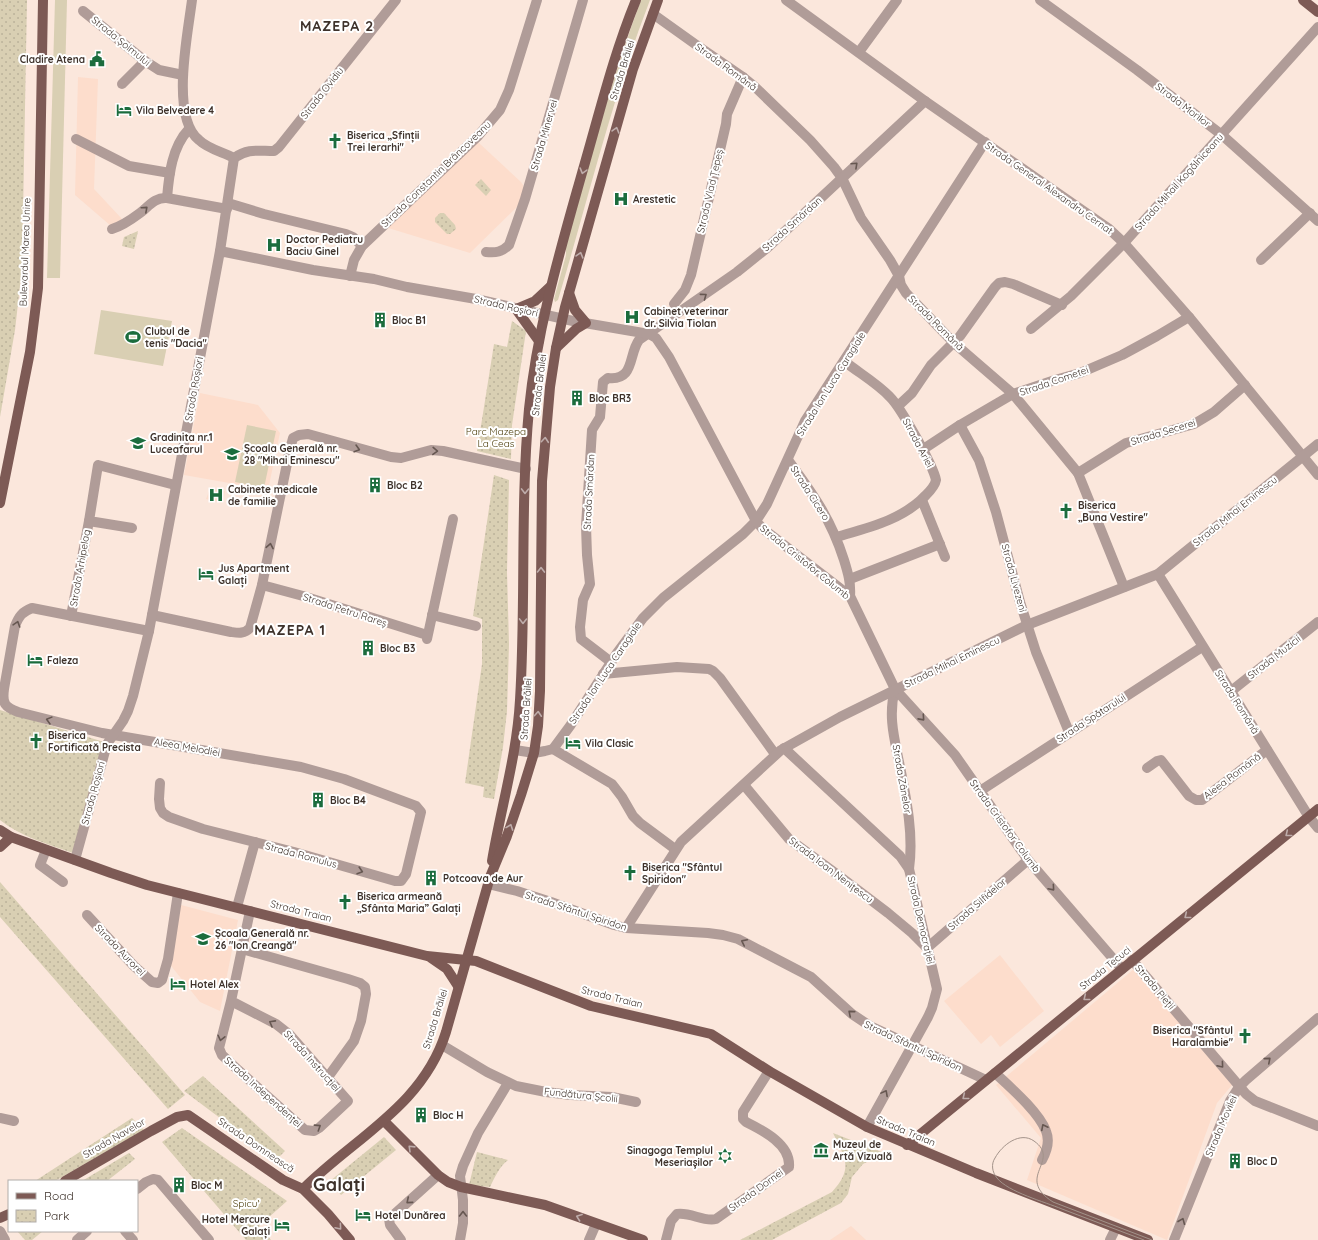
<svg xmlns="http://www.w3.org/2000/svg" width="1318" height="1240" viewBox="0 0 1318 1240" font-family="Quicksand,sans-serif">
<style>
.built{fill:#fdddcc}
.green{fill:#d9cfb3}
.park{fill:url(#park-dots)}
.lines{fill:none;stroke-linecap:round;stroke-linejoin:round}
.minor{stroke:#b09c98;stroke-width:10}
.major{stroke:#7d5a55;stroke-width:10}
.tram{stroke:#a3938a;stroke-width:1}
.oneway{stroke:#beacaa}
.oneway2{stroke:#665751}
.labels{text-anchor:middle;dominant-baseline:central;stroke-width:4;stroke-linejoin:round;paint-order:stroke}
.street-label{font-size:10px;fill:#3e322b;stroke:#fff}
.poi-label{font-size:10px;font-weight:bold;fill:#3e322b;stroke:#fff;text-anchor:start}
.park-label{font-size:10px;fill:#4f400f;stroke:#fff}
.district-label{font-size:14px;font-weight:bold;letter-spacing:1px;fill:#3e322b;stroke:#fff}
.town-label{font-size:18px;font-weight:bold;fill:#3e322b;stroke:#fff}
</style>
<defs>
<pattern id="park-dots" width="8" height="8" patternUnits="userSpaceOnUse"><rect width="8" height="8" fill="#d9cfb3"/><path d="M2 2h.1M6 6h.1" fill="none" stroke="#bbb29a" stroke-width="1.8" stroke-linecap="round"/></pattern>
</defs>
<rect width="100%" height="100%" fill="#fbe7dc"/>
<g class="built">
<path d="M78 77 98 79 94 189 122 219 111 226 75 195Z"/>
<path d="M477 142 479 143 521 182 523 185 524 190 521 201 516 208 470 253 385 227Z"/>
<path d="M200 393 258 405 280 433 268 490 184 475Z"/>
<path d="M210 489 225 491 223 503 206 499Z"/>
<path d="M181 905 238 920 220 1011 200 1002 168 962Z"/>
<path d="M1000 955 1044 1011 1000 1047 991 1035 981 1044 944 1001Z"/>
<path d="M1134 969 1232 1085 1217 1103 1167 1240 1027 1180 1041 1138 996 1085Z"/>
<path d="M851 1226 866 1240H830Z"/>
</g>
<g class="green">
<path d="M55 0H67L60 278H47Z"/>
<path d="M641 0H650C612 98 588 200 558 300L555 302 554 299 566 255V246C589 164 611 80 641 0Z"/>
<path d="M101 310 172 321 163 366 94 354Z"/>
<path d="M247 425 276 431 264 488 235 482Z"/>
</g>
<g class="park">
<path d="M0 0H27L22 268 15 330 0 417Z"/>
<path d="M481 179 491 190 486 196 475 185Z"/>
<path d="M440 213H444L455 225 456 229 450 234H447L435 222V218Z"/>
<path d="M138 231 134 249 122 246 124 237Z"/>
<path d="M512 321 526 331 512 425 511 459 477 451 494 344 507 347Z"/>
<path d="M494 475 509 480 507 572 509 644 507 711 503 747 494 799 483 797 484 787 465 783 482 664V619L473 616Z"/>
<path d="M0 710 104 742 73 853C48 844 21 837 0 820Z"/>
<path d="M0 882 185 1095 168 1109 0 917Z"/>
<path d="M203 1076 285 1151 276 1160 184 1091Z"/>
<path d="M132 1118 144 1130 55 1181H35Z"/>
<path d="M182 1128 287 1201 259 1226 271 1240H246L162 1142Z"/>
<path d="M833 1133 884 1153 863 1164 852 1177 848 1194 841 1203 772 1240H740L832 1192C854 1168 845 1158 833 1133Z"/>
<path d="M384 1137 396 1150 341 1195 330 1181Z"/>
<path d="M477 1152 508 1160C499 1167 495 1177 490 1187L469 1185Z"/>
<path d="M129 1153 135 1159 107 1181H82Z"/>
<path d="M17 1231H43L32 1240H25Z"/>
</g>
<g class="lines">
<g class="minor">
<path d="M192 0C188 33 170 117 199 140 208 149 223 152 234 158"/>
<path d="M786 0 925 101 1108 228 1124 243 1189 317 1318 475"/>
<path d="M1040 0 1137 70 1222 135 1318 221"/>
<path d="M83 11 145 61 159 70 183 75"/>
<path d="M653 14 695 44 743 77 754 86 810 140 834 167 842 178 861 218 890 260 899 276 901 285 906 293 954 343 1013 394 1078 473 1124 587"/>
<path d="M859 52 897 0"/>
<path d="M122 84 145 61"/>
<path d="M76 139 129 166 170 173"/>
<path d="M234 158C248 148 258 151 274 151L279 147 396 0"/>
<path d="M167 198C169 174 172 147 189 129"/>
<path d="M228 203 264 214 346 234 353 237 362 246"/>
<path d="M112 229C122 226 132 219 140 213 149 206 155 197 167 198L227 209"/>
<path d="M220 251 234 158"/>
<path d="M486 252C496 253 502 252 509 245L525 199 583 0"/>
<path d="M1261 260 1310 213"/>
<path d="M350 276 354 260 362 246 478 136 500 110 509 90 537 0"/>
<path d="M674 304 685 290 691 275 726 124 727 114 743 77"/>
<path d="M1031 329 1071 296 1124 243 1318 27"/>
<path d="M898 406 912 393 931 365 960 336 995 287 999 283 1005 282 1013 284 1062 305"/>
<path d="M960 425 979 460 996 512 1020 602 1036 652 1069 732"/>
<path d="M922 450 960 425 1013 394 1055 380 1080 373 1122 355 1157 336 1189 317"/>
<path d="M788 460C813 494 831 519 844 560 848 573 851 583 850 596"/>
<path d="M1078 473 1126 443 1194 424 1214 412 1245 385"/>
<path d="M922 500 945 557"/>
<path d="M132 528 89 521 98 465 175 485"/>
<path d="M836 537C867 528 903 520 926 495 930 491 935 486 936 480 933 465 901 408 890 397 877 383 859 373 844 361"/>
<path d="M1158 574 1309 817 1318 828"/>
<path d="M850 579 940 544"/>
<path d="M262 585 303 596 427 635"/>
<path d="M152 615 231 632C239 633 244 634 250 628L262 585 290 449 293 438 299 435 308 434 391 457 401 458 431 450 443 451 526 469"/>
<path d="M432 615 476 626"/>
<path d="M71 616 89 521"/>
<path d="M149 631 32 608C22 612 19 616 15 626L4 689C2 704 5 707 18 712L102 733 301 767 344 779 416 806 421 812 406 874 401 881H395L294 852 203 829 169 817 163 813 160 808 159 799 160 783"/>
<path d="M427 639 453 519"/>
<path d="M611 662 581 639 580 627 583 600 590 584 587 555 586 526 592 430 600 417 603 382 608 378C635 381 628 355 639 340L737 272 767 248 925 101"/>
<path d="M603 674 677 667 709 669 713 671 720 678 775 754"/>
<path d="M895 689C888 715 894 737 899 762 906 797 914 834 909 869"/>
<path d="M1230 692 1318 622"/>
<path d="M784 748 900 856 909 869 937 989 932 1008 928 1017 867 1127"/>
<path d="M553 749 612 784 622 797 633 816 640 823 675 849"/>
<path d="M515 750 534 753 545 751 553 749 570 726 617 653 643 618 663 598 743 534 756 521 767 504 805 421 985 142"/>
<path d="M1147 768 1157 761 1161 760 1189 796 1196 800H1202L1267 750"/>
<path d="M744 785 789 839 838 875 888 913 912 933 927 948 1028 860"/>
<path d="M980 791 1202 647"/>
<path d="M46 850 40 865 63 882"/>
<path d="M75 860 107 744 123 721 128 711 133 696 149 631 220 251 313 270 374 279 407 287 476 299 573 321 649 334 656 338 669 357 756 521 762 528 850 596 895 689 955 755 1028 860 1122 969"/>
<path d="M488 884 517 891 551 902 614 925 626 928 708 933 723 935 738 939 811 977 852 1014 870 1026 986 1080"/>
<path d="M237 907 255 842"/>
<path d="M87 915 134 966 152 982 158 983 162 980 168 959 178 893"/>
<path d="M626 928 681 842 781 750 840 717 1027 625 1158 574 1318 444"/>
<path d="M242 949 348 979 360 983 365 987 366 994 361 1021 354 1041 328 1077"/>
<path d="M1132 960 1246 1094 1255 1101 1318 1126"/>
<path d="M231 1001 276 1024 290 1035 348 1101 319 1128 314 1131 305 1130 237 1069 222 1055 219 1048 231 1001 250 911"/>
<path d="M442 1045 487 1072 516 1086 546 1092 571 1095 612 1097 636 1102"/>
<path d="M995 1073C1010 1087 1039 1112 1046 1131 1050 1141 1047 1151 1042 1160"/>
<path d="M0 1118 14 1121"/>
<path d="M137 1189 146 1182 153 1179 158 1180 209 1240"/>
<path d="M0 1231 5 1240"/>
<path d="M125 1231 133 1240"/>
<path d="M77 1240 87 1231"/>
<path d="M401 1240 390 1225 389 1219 438 1175"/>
<path d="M460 1240 463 1223V1200L460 1176 463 1166 478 1133 508 1083"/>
<path d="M589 1240 596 1224"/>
<path d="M666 1240 671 1221 677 1214C691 1212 703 1222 716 1219L789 1167C791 1144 762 1130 746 1122L743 1119V1112L769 1071"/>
<path d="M1110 1240 1116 1228"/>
<path d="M1174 1240 1230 1101 1239 1087 1246 1080 1318 1018"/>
</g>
<g class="major">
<path d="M1303 0 1318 12"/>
<path d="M539 341 516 309 535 301 550 287"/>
<path d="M556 348 576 329 586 323 575 310 569 293"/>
<path d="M0 503 30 352 38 288 43 0"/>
<path d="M0 830 11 837 111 873 147 885 427 956 476 961 591 1006 711 1034 769 1071 867 1127 976 1173 1148 1240"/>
<path d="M0 847 11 837"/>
<path d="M492 861C501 807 517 755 520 700 526 603 520 506 529 409 537 328 560 251 582 173 599 115 613 56 636 0"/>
<path d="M431 958 447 969 458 986"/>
<path d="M384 1121 438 1175 448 1182 461 1187 545 1205 643 1240"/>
<path d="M907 1145 1318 809"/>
<path d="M65 1181 151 1131 177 1117 188 1115 283 1180 303 1189 328 1214 350 1240"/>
<path d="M303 1189C354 1138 423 1106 446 1032L490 877 507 836 521 795 534 753 538 726 540 691 542 481 550 387 556 348 565 307 633 69 658 0"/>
<path d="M0 1218 9 1214"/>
</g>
<path class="tram" d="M1144 1240C1117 1230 1089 1219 1062 1209 1045 1202 1008 1192 997 1178 992 1172 991 1164 995 1158 1002 1145 1020 1131 1034 1141 1062 1161 1014 1177 1053 1202L1152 1240"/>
</g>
<defs><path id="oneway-chevron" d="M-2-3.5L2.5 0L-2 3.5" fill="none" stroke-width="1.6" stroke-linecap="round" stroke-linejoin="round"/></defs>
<g class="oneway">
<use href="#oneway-chevron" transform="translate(616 130) rotate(-74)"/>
<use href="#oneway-chevron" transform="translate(583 171) rotate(106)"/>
<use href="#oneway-chevron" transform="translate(580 255) rotate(-74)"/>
<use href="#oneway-chevron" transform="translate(545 440) rotate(-85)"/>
<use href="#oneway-chevron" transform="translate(525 491) rotate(91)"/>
<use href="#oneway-chevron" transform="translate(541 570) rotate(-89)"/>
<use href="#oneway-chevron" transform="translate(523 621) rotate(91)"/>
<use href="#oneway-chevron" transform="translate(538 714) rotate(-86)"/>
<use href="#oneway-chevron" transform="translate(510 827) rotate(-70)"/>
<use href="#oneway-chevron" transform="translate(1288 834) rotate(141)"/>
<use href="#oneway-chevron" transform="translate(1187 916) rotate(141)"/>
<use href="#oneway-chevron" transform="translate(1086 998) rotate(141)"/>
<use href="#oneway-chevron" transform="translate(965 1097) rotate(141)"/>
<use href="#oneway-chevron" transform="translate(411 1148) rotate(-136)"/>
<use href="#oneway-chevron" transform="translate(579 1217) rotate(-160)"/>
<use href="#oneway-chevron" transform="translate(339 1227) rotate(50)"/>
</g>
<g class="oneway2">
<use href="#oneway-chevron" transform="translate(855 165) rotate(-43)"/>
<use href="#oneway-chevron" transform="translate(145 209) rotate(-42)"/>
<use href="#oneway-chevron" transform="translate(704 296) rotate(-36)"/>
<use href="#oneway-chevron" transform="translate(357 449) rotate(16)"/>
<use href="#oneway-chevron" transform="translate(435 451) rotate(2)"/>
<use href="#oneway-chevron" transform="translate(270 546) rotate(-79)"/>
<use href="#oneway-chevron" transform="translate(17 624) rotate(-72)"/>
<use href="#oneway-chevron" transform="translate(922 718) rotate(48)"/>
<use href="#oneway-chevron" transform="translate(49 720) rotate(-165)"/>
<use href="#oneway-chevron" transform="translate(360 871) rotate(17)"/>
<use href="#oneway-chevron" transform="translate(1052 888) rotate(49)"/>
<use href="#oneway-chevron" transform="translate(744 942) rotate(-154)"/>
<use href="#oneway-chevron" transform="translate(851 1013) rotate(-140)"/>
<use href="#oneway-chevron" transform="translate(272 1023) rotate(-151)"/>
<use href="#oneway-chevron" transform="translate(221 1038) rotate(103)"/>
<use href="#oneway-chevron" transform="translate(1268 1060) rotate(-41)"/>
<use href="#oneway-chevron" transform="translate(1221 1065) rotate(50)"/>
<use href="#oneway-chevron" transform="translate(885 1093) rotate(-62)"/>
<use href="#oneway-chevron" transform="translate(318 1127) rotate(-33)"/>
<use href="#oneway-chevron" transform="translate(1044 1127) rotate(-117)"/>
<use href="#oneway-chevron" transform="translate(409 1201) rotate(140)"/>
<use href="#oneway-chevron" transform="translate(463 1214) rotate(-90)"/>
<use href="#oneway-chevron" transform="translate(1182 1221) rotate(-68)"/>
</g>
<defs>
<g id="civic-bare" transform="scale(1.2)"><path d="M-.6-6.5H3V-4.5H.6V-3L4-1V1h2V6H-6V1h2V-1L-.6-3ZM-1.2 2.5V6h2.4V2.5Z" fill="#1b6c3d" stroke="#fff" stroke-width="2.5" paint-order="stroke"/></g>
<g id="hotel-bare" transform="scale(1.2)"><path d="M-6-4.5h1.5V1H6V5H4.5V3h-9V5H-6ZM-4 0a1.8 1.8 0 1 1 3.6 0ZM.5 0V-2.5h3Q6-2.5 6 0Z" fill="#1b6c3d" stroke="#fff" stroke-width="2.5" paint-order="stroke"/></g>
<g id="church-bare" transform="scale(1.2)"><path d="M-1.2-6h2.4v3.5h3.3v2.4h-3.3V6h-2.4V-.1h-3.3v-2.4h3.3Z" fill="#1b6c3d" stroke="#fff" stroke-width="2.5" paint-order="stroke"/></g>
<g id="hospital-bare" transform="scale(1.2)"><path d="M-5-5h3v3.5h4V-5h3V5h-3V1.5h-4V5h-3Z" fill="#1b6c3d" stroke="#fff" stroke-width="2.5" paint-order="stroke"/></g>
<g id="building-bare" transform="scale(1.2)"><path d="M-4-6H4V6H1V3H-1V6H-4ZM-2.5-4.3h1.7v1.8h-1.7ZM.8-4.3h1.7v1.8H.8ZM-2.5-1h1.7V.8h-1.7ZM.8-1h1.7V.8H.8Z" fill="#1b6c3d" stroke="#fff" stroke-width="2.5" paint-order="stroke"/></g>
<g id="stadium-bare" transform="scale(1.2)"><path d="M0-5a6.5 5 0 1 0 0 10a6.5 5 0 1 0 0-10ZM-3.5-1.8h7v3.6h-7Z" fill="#1b6c3d" stroke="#fff" stroke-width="2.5" paint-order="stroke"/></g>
<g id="school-bare" transform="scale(1.2)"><path d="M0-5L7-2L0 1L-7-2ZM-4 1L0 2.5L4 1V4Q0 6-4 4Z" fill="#1b6c3d" stroke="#fff" stroke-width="2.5" paint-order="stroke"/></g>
<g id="museum-bare" transform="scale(1.2)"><path d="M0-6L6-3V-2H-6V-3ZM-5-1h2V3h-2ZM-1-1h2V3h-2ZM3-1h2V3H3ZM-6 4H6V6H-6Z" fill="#1b6c3d" stroke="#fff" stroke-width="2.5" paint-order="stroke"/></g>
<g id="synagogue-bare" transform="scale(1.2)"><path d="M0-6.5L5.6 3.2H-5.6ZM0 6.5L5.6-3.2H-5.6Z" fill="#1b6c3d" stroke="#fff" stroke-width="2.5" paint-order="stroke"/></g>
</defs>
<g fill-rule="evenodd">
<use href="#civic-bare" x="97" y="59"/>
<use href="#hotel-bare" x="124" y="110"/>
<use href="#church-bare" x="335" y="141"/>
<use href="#hospital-bare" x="621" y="199"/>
<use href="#hospital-bare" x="274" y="245"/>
<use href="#hospital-bare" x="632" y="317"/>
<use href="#building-bare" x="380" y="320"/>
<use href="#stadium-bare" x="133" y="337"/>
<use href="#building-bare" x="577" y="398"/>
<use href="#school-bare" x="138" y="443"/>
<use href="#school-bare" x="232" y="454"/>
<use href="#building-bare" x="375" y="485"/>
<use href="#hospital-bare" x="216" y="495"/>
<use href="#church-bare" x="1066" y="511"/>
<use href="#hotel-bare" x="206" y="574"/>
<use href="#building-bare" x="368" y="648"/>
<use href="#hotel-bare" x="35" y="660"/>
<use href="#church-bare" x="36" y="741"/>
<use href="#hotel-bare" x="573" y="743"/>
<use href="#building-bare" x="318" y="800"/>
<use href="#church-bare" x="630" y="873"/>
<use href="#building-bare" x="431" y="878"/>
<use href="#church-bare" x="345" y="902"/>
<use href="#school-bare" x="203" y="939"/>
<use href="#hotel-bare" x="178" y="984"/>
<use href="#church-bare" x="1245" y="1036"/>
<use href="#building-bare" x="421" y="1115"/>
<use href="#museum-bare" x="821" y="1150"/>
<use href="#synagogue-bare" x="725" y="1156"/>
<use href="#building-bare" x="1235" y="1161"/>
<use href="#building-bare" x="179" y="1185"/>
<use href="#hotel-bare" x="363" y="1215"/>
<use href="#hotel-bare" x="282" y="1225"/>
</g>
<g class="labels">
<g class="street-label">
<text transform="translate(121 41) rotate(39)">Strada Șoimului</text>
<text transform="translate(726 67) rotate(36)">Strada Română</text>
<text transform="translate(622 70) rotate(-73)">Strada Brăilei</text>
<text transform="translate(322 93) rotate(-52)">Strada Ovidiu</text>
<text transform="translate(1183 105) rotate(37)">Strada Morilor</text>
<text transform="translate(544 135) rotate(-74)">Strada Minervei</text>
<text transform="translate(436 174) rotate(-44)">Strada Constantin Brâncoveanu</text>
<text transform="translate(1179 182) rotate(-48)">Strada Mihail Kogălniceanu</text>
<text transform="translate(1049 188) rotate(35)">Strada General Alexandru Cernat</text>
<text transform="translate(710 191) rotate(-77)">Strada Vlad Țepeș</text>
<text transform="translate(792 224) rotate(-42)">Strada Smârdan</text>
<text transform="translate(25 252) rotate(-88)">Bulevardul Marea Unire</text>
<text transform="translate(506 306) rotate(13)">Strada Roșiori</text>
<text transform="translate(936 323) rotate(45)">Strada Română</text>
<text transform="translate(1054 381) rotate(-19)">Strada Cometei</text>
<text transform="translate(831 384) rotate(-58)">Strada Ion Luca Caragiale</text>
<text transform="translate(539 385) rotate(-83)">Strada Brăilei</text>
<text transform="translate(194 389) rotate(-80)">Strada Roșiori</text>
<text transform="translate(1163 432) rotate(-17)">Strada Secerei</text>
<text transform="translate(918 443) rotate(62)">Strada Ariei</text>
<text transform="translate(589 492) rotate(-87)">Strada Smârdan</text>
<text transform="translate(810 493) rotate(57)">Strada Cicero</text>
<text transform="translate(1235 511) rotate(-39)">Strada Mihai Eminescu</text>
<text transform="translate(805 562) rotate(39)">Strada Cristofor Columb</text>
<text transform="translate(80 568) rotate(-80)">Strada Arhipelag</text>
<text transform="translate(1014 578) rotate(75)">Strada Livezeni</text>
<text transform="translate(345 610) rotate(18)">Strada Petru Rareș</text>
<text transform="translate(1274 657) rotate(-38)">Strada Muzicii</text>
<text transform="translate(952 662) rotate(-26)">Strada Mihai Eminescu</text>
<text transform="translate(605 673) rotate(-56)">Strada Ion Luca Caragiale</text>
<text transform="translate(1237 702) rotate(58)">Strada Română</text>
<text transform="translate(526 709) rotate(-86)">Strada Brăilei</text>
<text transform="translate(1091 718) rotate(-33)">Strada Spătarului</text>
<text transform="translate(187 747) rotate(10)">Aleea Melodiei</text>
<text transform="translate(1232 776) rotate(-37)">Aleea Română</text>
<text transform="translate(902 779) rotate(80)">Strada Zânelor</text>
<text transform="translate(93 793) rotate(-75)">Strada Roșiori</text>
<text transform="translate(1005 826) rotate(54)">Strada Cristofor Columb</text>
<text transform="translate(301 855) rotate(15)">Strada Romulus</text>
<text transform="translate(831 870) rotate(37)">Strada Ioan Nenițescu</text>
<text transform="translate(977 904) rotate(-41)">Strada Silfidelor</text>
<text transform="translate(301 911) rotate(14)">Strada Traian</text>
<text transform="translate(576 911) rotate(18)">Strada Sfântul Spiridon</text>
<text transform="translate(921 920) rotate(77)">Strada Democrației</text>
<text transform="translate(120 950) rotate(46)">Strada Aurorei</text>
<text transform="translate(1105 968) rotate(-39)">Strada Tecuci</text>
<text transform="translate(1155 987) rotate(50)">Strada Pieții</text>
<text transform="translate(612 997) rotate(14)">Strada Traian</text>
<text transform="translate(435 1019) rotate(-73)">Strada Brăilei</text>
<text transform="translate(913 1046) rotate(25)">Strada Sfântul Spiridon</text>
<text transform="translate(312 1061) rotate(48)">Strada Instrucției</text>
<text transform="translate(263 1092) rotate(42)">Strada Independenței</text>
<text transform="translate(581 1095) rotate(6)">Fundătura Școlii</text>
<text transform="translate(1221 1126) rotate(-67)">Strada Movilei</text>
<text transform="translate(906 1131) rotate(23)">Strada Traian</text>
<text transform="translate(114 1138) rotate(-30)">Strada Navelor</text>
<text transform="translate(256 1145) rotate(34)">Strada Domnească</text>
<text transform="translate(756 1190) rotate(-36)">Strada Dornei</text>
</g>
<g class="poi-label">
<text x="85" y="59" text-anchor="end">Cladire Atena</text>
<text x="136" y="110">Vila Belvedere 4</text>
<text x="347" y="135">Biserica „Sfinții<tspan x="347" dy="12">Trei Ierarhi"</tspan></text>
<text x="633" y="199">Arestetic</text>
<text x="286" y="239">Doctor Pediatru<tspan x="286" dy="12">Baciu Ginel</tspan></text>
<text x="644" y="311">Cabinet veterinar<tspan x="644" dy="12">dr. Silvia Tiolan</tspan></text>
<text x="392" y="320">Bloc B1</text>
<text x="145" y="331">Clubul de<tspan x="145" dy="12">tenis "Dacia"</tspan></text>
<text x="589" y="398">Bloc BR3</text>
<text x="150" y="437">Gradinita nr.1<tspan x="150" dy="12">Luceafarul</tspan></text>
<text x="244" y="448">Școala Generală nr.<tspan x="244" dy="12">28 "Mihai Eminescu"</tspan></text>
<text x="387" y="485">Bloc B2</text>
<text x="228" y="489">Cabinete medicale<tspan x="228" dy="12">de familie</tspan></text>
<text x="1078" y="505">Biserica<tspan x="1078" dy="12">„Buna Vestire"</tspan></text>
<text x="218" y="568">Jus Apartment<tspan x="218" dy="12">Galați</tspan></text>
<text x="380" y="648">Bloc B3</text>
<text x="47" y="660">Faleza</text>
<text x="48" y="735">Biserica<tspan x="48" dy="12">Fortificată Precista</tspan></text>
<text x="585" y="743">Vila Clasic</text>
<text x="330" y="800">Bloc B4</text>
<text x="642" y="867">Biserica "Sfântul<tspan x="642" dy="12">Spiridon"</tspan></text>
<text x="443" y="878">Potcoava de Aur</text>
<text x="357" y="896">Biserica armeană<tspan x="357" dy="12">„Sfânta Maria” Galați</tspan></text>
<text x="215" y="933">Școala Generală nr.<tspan x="215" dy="12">26 "Ion Creangă"</tspan></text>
<text x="190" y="984">Hotel Alex</text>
<text x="1233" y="1030" text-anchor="end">Biserica "Sfântul<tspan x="1233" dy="12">Haralambie"</tspan></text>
<text x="433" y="1115">Bloc H</text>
<text x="833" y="1144">Muzeul de<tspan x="833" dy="12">Artă Vizuală</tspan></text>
<text x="713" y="1150" text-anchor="end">Sinagoga Templul<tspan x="713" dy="12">Meseriașilor</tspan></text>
<text x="1247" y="1161">Bloc D</text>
<text x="191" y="1185">Bloc M</text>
<text x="375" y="1215">Hotel Dunărea</text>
<text x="270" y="1219" text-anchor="end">Hotel Mercure<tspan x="270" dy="12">Galați</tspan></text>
</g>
<g class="park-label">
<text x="496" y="431">Parc Mazepa<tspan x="496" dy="12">La Ceas</tspan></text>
<text x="246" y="1203">Spicu'</text>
</g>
<g class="district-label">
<text x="337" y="26">MAZEPA 2</text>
<text x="290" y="630">MAZEPA 1</text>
</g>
<g class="town-label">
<text x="339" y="1184">Galați</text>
</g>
</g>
<rect x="8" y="1180" width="130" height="52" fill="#ffffff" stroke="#b2adaa"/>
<rect x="16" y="1193" width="20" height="6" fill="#7d5a55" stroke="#b2adaa"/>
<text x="44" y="1200" font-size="12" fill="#3e322b">Road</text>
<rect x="16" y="1210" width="20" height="12" fill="url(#park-dots)" stroke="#b2adaa"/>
<text x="44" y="1220" font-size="12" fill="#3e322b">Park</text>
</svg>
